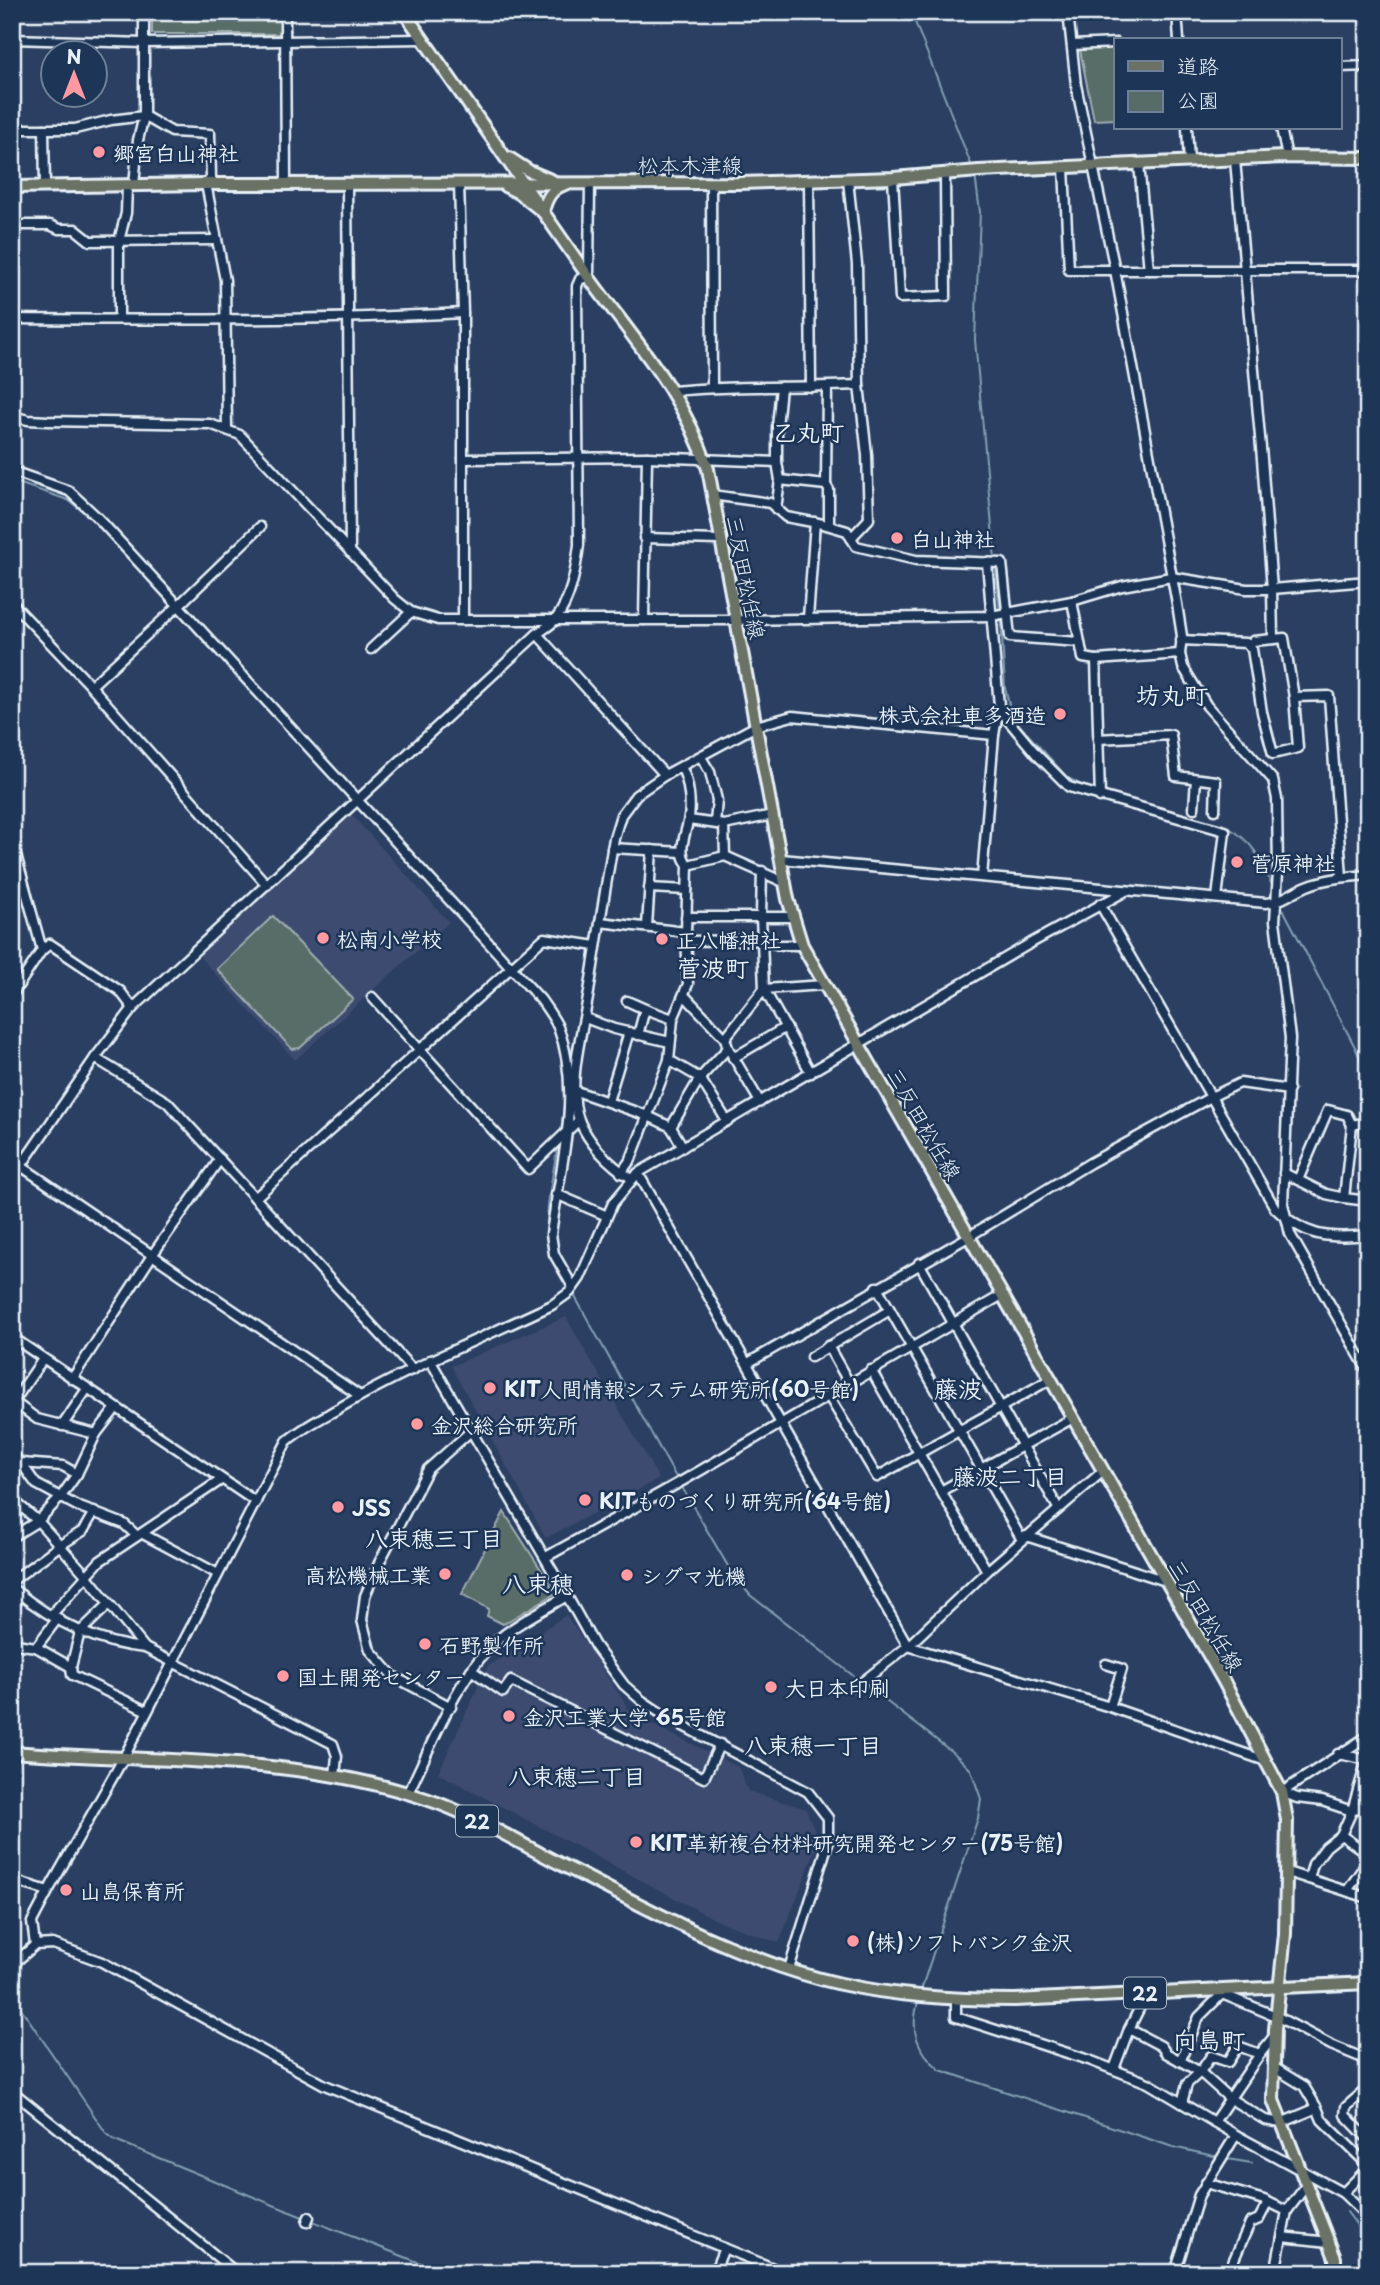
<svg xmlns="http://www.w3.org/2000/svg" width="1380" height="2285" viewBox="0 0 1380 2285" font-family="'Playpen Sans','Klee One',sans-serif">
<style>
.built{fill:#3c4b6f}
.green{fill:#586c67;stroke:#a0aeb0;stroke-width:2}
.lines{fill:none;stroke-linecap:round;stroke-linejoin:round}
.stream{stroke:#83a0b4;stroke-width:2}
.minor-casing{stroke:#e8f1f8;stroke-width:13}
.major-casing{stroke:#e8f1f8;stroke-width:16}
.minor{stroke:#1d3557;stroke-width:8}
.major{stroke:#6b7165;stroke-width:10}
.poi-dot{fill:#ff9aa2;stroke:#1d3557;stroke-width:2.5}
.labels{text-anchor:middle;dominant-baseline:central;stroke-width:5;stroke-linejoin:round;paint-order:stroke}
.shield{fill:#1d3557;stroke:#abb9c8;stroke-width:2}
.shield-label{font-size:19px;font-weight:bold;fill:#e8f1f8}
.poi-label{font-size:21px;font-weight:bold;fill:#e8f1f8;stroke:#1d3557;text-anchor:start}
.street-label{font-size:21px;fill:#e8f1f8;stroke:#1d3557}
.neighbourhood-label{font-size:23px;font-weight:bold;fill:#e8f1f8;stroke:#1d3557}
.quarter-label{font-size:24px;font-weight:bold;fill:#e8f1f8;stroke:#1d3557}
</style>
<rect width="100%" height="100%" fill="#2b3f62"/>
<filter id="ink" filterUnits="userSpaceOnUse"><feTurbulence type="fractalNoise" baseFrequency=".0143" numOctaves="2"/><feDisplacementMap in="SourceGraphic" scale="14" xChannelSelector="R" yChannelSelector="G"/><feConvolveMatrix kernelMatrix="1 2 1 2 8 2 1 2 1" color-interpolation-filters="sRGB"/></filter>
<g filter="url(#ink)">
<g class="built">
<path d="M351 814 449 922 295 1060 198 955Z"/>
<path d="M566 1317 659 1479 546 1538 451 1366Z"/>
<path d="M566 1615 633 1715 738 1767 748 1791 806 1809 819 1841 779 1943 718 1921 438 1773 488 1666Z"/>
</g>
<g class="green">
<path d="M274 12H283V34H152V20L273 19Z"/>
<path d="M1116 45V119L1094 120 1080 50Z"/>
<path d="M273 916 353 999 300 1048 292 1049 217 969Z"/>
<path d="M504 1512 556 1593 503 1624 487 1616 489 1609 462 1594Z"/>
</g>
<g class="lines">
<g class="stream">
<path d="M916 12 915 22 972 167"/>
<path d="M975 175 980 212 975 340 995 560"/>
<path d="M12 481 68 500 95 521 173 607"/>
<path d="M995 566 1000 612"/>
<path d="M177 611 264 704"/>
<path d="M1001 618 1005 688 1012 717 1068 778 1087 788"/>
<path d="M1102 792 1229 828C1255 843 1260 859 1272 885"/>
<path d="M1283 909 1356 1049 1368 1076"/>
<path d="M561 1133 565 1093"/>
<path d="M549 1244C543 1215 553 1174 558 1145"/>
<path d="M554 1262 568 1288"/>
<path d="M574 1295 677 1479"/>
<path d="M680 1484 732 1573 750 1595 860 1681"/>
<path d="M864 1684 956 1755 971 1770 981 1799 978 1818 921 1990"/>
<path d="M12 1995 106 2133 115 2140 305 2218"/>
<path d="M919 1999C909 2030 916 2049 940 2070L1173 2147 1218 2157"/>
<path d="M1227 2159 1252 2163"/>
<path d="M1347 2212 1368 2240"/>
<path d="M310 2220 446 2273"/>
</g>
<g class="minor-casing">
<g id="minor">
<path d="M285 12 286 184"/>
<path d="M1068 12 1076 85 1115 270 1177 604 1182 636 1180 654 1183 667 1207 706 1273 780 1277 799 1278 872 1275 921 1290 1038 1283 1204 1290 1234 1368 1371"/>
<path d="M1177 12 1179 40"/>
<path d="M12 39 144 43 422 39"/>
<path d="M1072 45 1116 43"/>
<path d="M1340 67 1368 66"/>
<path d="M1187 128 1189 162"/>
<path d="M1281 128 1287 157"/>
<path d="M12 129H75L111 120 144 116 172 132 210 134 211 178 206 184 225 280 227 429"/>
<path d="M44 129 45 187"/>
<path d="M1235 160 1262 459 1272 589 1273 639"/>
<path d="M1139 164 1149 270"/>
<path d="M1064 168 1069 270H1368"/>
<path d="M893 178 900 298 946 296 945 174"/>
<path d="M809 180 811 387"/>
<path d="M711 183 712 387"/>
<path d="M347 184 350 552"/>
<path d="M459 184 463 313V620"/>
<path d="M134 186 138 140 144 116V12"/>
<path d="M1366 202 1368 224"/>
<path d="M12 225H50L59 229H75L90 241 217 240"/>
<path d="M12 319C163 320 313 321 463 313"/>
<path d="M119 319V241L126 213 127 186"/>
<path d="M827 387 826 485 829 490V525"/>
<path d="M673 391C735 385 797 388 859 385L857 264 848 180"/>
<path d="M12 416 28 420 48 421 210 424 240 435 395 599 411 612 438 620H735L991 616 1072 601 1122 586 1171 577 1246 589H1272L1368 581"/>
<path d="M463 459 647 457 777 462"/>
<path d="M12 471 69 491 98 518 541 1000C547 1009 554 1018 558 1027 583 1093 560 1167 551 1234L554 1254 573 1287"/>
<path d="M780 480 826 485"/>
<path d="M712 495 770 503 786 517 823 524 847 531 856 546 916 560 1002 563 1010 637 1079 642"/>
<path d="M776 509 780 480 777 462V427L781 387"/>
<path d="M644 538 719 540"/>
<path d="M851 538 869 519 867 455 859 385"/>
<path d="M1072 601 1083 658 1096 660 1180 654"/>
<path d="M12 603 91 686 267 885"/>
<path d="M808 618 815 522"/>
<path d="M644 620 647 457"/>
<path d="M537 634 665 775"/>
<path d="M1181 640 1246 643 1252 649 1262 712 1273 754 1298 748 1294 697 1284 638 1253 641 1249 646"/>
<path d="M371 649 411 612"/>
<path d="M1096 660 1100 797"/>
<path d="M91 686 178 606 260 527"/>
<path d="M1294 697 1329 696 1342 877"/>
<path d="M999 706 1007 719 1037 755 1069 787 1225 831 1217 898"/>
<path d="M1098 739 1171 735 1176 776 1216 781 1215 810"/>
<path d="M701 757 710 772 717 800 715 823"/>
<path d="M1194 808 1196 779"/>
<path d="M689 820 724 825 773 815"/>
<path d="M724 825 725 856"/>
<path d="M12 840 42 950"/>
<path d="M612 848 682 852"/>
<path d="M781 859 1266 903C1282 902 1292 892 1307 886 1326 878 1347 877 1368 875"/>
<path d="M688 865 725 856 786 883"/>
<path d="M982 877 994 735 999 706 987 562"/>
<path d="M649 888 687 890"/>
<path d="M1100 904 1275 1208C1305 1237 1327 1239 1368 1235"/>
<path d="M686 917H792"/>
<path d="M600 922 686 932"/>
<path d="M647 926 652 850"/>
<path d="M686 941 762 940 779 945H802"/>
<path d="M12 995 42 950 50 944 120 991 133 1008"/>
<path d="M684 995 725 1038"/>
<path d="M372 997 528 1169 579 1120"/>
<path d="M627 1001 645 1009 638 1035"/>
<path d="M645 1009 673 1019"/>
<path d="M585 1018 614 1029 670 1042"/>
<path d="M728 1048 760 1102"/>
<path d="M95 1058 167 1102 413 1370"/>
<path d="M733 1058 786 1027"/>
<path d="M669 1060 700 1078 727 1121"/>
<path d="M811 1073 764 989 824 985"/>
<path d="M576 1091 648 1116 671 1127 683 1147"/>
<path d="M608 1101 629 1032"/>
<path d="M1368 1122 1352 1125 1344 1198 1368 1201"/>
<path d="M671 1127 700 1078 728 1048 725 1038 764 989 761 916 762 871"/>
<path d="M12 1160 360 1396"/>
<path d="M621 1173 631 1159 669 1060 673 1019 688 984 686 932 688 865C677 852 685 836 688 822 692 807 689 780 681 767"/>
<path d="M638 1173 908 1646 1110 1707 1266 1761"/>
<path d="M1284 1173 1326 1194 1344 1198"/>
<path d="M12 1179 95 1058 133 1008 537 634C542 630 550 626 555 620 571 601 576 568 579 545L577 286 580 279 589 277 590 184"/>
<path d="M632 1179C609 1164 590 1146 579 1120 566 1085 583 1029 589 992 597 941 605 890 614 838L621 815 636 795 665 775 756 726 792 716 994 735"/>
<path d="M1298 1180 1328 1110 1347 1115 1352 1125"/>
<path d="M556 1194 607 1216"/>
<path d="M255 1198 544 938 596 946"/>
<path d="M919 1263 1058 1508"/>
<path d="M877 1287 1022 1540"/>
<path d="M12 1337 256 1502"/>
<path d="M828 1346 849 1383"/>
<path d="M811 1357 890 1310"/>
<path d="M430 1360 567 1596"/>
<path d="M748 1363 968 1237 1090 1163 1211 1097 1240 1083 1289 1090"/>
<path d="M871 1370 987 1571"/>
<path d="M72 1379 153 1254 220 1159"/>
<path d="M828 1395 877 1477 1051 1379"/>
<path d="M14 1402 37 1419 96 1434"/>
<path d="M12 1404 43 1359"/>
<path d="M62 1426 87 1389"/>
<path d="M12 1456 21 1463 36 1484 77 1506 124 1524 137 1536"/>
<path d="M12 1472 21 1463 63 1466 77 1474"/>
<path d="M941 1491 1073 1418"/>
<path d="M12 1499 38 1521 86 1575 145 1648"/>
<path d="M143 1534 218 1574"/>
<path d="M1026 1536 1166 1581"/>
<path d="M12 1537 38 1521 60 1498 77 1474 96 1434 116 1408"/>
<path d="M546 1557 684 1480 1002 1295"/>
<path d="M12 1581 59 1546 83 1531 94 1512"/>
<path d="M12 1588C50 1619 96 1644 145 1648L333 1744 337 1756 335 1776"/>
<path d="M12 1608 21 1595"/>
<path d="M52 1614 100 1561 221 1480"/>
<path d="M12 1642 16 1644 36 1647 71 1667 72 1675 147 1711"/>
<path d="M36 1647 58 1618"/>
<path d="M1106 1664 1122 1669 1110 1707"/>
<path d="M71 1667 80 1632 109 1604"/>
<path d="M471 1670 503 1692 511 1681 704 1778 720 1744"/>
<path d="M856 1687 908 1646 987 1571 1102 1472"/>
<path d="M451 1707 393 1676 370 1650 362 1620 365 1596 379 1563 428 1469 471 1431"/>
<path d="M1338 1754 1368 1760"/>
<path d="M1282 1792 1368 1736"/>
<path d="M1282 1792 1297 1798 1322 1801 1352 1811 1360 1807 1368 1809"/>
<path d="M408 1793C431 1747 457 1678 494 1643 515 1624 543 1610 567 1596L595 1646 624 1685 641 1700 668 1718 808 1792 828 1818V1843L789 1969"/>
<path d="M1341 1835 1368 1854"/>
<path d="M1287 1872 1368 1898"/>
<path d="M1309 1879 1313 1864 1326 1847 1341 1835 1352 1811 1367 1760"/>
<path d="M12 1880 48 1891"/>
<path d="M1347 1891 1368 1861"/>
<path d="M35 1945 32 1922 51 1886 123 1759 287 1441C303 1427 322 1418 341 1407 408 1368 482 1338 552 1305L570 1292 580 1278 613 1203 638 1173 1031 943 1124 892"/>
<path d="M12 1965 35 1945 53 1944 102 1962 325 2085 785 2273"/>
<path d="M1222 1994 1278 2017 1331 2045 1365 2059 1368 2062"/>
<path d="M956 2000V2017L1089 2060 1148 2083 1236 2135 1343 2193 1368 2217"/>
<path d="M1129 2029 1161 2046 1166 2053 1200 2072 1229 2098 1265 2120 1281 2123 1317 2108 1304 2086 1273 2067"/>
<path d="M1180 2061 1199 2017 1225 1991"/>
<path d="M1114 2069 1129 2029 1147 1993"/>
<path d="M1368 2088 1346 2107 1345 2115 1368 2139"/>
<path d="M12 2091 237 2273"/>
<path d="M1182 2103 1187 2084 1200 2072 1211 2056 1228 2062 1238 2046 1260 2054 1275 2035"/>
<path d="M1317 2108 1322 2120 1368 2165"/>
<path d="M1214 2122 1260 2054"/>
<path d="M1206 2183 1264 2200 1287 2211 1306 2186"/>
<path d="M1343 2193 1368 2168"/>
<path d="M307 2222 309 2217"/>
<path d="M1282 2237 1329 2242"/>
<path d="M714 2273 724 2248"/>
<path d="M1175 2273 1199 2195 1236 2135"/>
<path d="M1228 2273 1250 2223 1259 2219 1268 2202"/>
<path d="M1275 2273 1287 2211"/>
</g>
</g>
<g class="major-casing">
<g id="major">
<path d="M404 12C465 100 526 188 587 275 633 339 683 392 708 469L788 899 802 945 1223 1680 1282 1792 1287 1820 1285 1934 1275 2029 1273 2100 1335 2258V2273"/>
<path d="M509 158 529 171 553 181"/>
<path d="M505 186 519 193 543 212C546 199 551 189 563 185"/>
<path d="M12 187 206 184 740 183 893 178 979 171 1283 157 1368 158"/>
<path d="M12 1752C150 1763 294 1754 426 1799 478 1816 525 1847 574 1871 660 1915 747 1963 841 1984 899 1997 956 2000 1015 2000L1368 1983"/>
</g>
</g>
<use href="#minor" class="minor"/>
<use href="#major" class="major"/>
</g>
</g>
<g class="poi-dot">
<circle cx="99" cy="152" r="7"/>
<circle cx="897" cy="538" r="7"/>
<circle cx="1060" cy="714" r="7"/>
<circle cx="1237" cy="862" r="7"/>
<circle cx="323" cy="938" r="7"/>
<circle cx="662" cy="939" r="7"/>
<circle cx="490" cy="1388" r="7"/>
<circle cx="417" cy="1424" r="7"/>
<circle cx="585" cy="1500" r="7"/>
<circle cx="338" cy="1507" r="7"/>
<circle cx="445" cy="1574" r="7"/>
<circle cx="627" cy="1575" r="7"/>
<circle cx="425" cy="1644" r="7"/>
<circle cx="283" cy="1676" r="7"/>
<circle cx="771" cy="1687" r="7"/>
<circle cx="509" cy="1716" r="7"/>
<circle cx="636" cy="1842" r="7"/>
<circle cx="66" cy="1890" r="7"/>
<circle cx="853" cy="1941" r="7"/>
</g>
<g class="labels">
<g class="shield">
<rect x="456" y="1805.5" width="42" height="31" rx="5"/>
<rect x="1124" y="1977.5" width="42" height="31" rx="5"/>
</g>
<g class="shield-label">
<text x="477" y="1821">22</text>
<text x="1145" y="1993">22</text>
</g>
<g class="poi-label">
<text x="113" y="152">郷宮白山神社</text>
<text x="911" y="538">白山神社</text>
<text x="1046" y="714" text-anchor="end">株式会社車多酒造</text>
<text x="1251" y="862">菅原神社</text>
<text x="337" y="938">松南小学校</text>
<text x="676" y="939">正八幡神社</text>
<text x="504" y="1388">KIT人間情報システム研究所(60号館)</text>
<text x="431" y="1424">金沢総合研究所</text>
<text x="599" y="1500">KITものづくり研究所(64号館)</text>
<text x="352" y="1507">JSS</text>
<text x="431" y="1574" text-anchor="end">高松機械工業</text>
<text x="641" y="1575">シグマ光機</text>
<text x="439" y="1644">石野製作所</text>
<text x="297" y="1676">国土開発センター</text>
<text x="785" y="1687">大日本印刷</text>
<text x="523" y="1716">金沢工業大学 65号館</text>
<text x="650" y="1842">KIT革新複合材料研究開発センター(75号館)</text>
<text x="80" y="1890">山島保育所</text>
<text x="867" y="1941">(株)ソフトバンク金沢</text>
</g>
<g class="street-label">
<text x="690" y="164">松本木津線</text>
<text transform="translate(747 577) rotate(79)">三反田松任線</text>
<text transform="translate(925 1123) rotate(60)">三反田松任線</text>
<text transform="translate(1207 1615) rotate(60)">三反田松任線</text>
</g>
<g class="neighbourhood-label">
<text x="1010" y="1475">藤波二丁目</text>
<text x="434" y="1537">八束穂三丁目</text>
<text x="813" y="1744">八束穂一丁目</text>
<text x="577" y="1775">八束穂二丁目</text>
</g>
<g class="quarter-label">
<text x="808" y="431">乙丸町</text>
<text x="1172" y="694">坊丸町</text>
<text x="713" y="967">菅波町</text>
<text x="958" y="1388">藤波</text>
<text x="538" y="1583">八束穂</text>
<text x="1209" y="2039">向島町</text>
</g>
</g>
<rect width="1380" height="2285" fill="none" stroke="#1d3557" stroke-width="42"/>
<rect x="21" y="21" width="1338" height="2243" fill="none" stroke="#e8f1f8" stroke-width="2.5" filter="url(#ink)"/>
<rect x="1114" y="38" width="228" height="91" fill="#1d3557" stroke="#6e8097" stroke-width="2"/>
<rect x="1128" y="61" width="35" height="10" fill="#6b7165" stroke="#6e8097" stroke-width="2"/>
<text x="1177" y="74" font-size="21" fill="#e8f1f8">道路</text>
<rect x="1128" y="91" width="35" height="21" fill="#586c67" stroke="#6e8097" stroke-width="2"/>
<text x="1177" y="108" font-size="21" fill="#e8f1f8">公園</text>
<g transform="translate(74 74)"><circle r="33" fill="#1d3557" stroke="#6e8097" stroke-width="2"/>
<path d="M0-5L12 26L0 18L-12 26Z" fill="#ff9aa2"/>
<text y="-10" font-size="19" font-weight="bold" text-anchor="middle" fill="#e8f1f8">N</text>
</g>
</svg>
